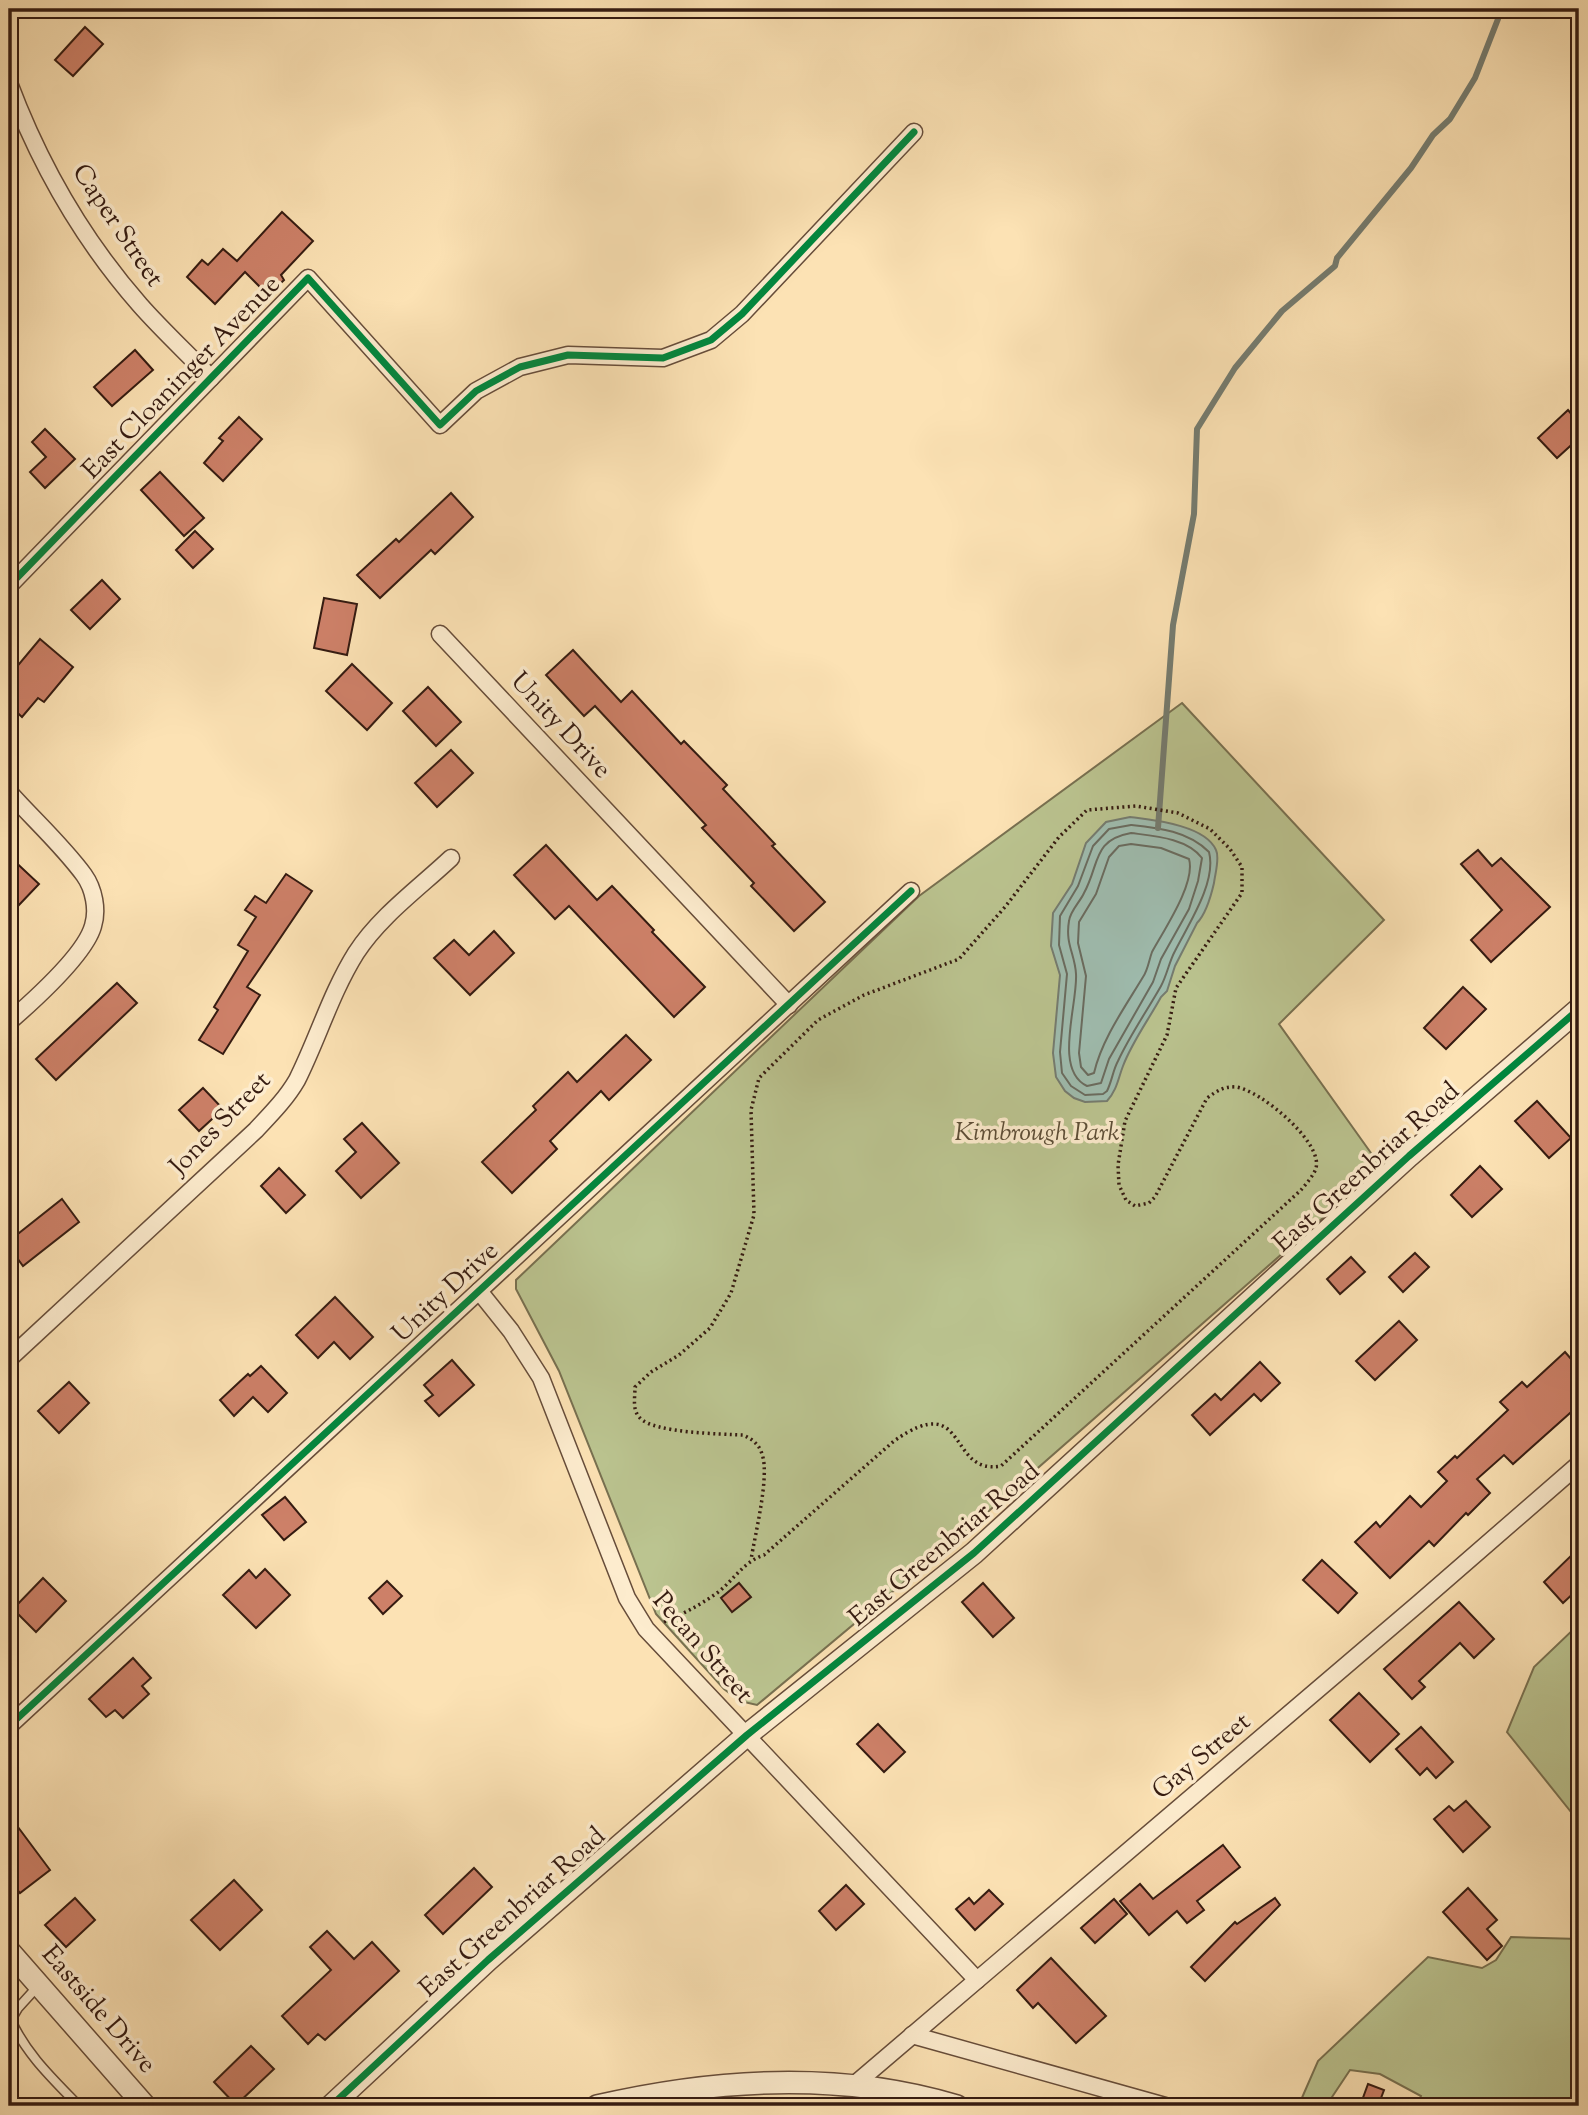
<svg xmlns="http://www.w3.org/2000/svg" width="1588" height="2115" viewBox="0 0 1588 2115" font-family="'Sorts Mill Goudy',serif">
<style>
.green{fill:#bbc490;stroke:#787050;stroke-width:2}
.water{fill:#9fbdb0;stroke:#757c70;stroke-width:2}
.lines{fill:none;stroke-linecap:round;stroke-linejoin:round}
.shore{stroke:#6a6c60;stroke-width:2}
.stream{stroke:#757c70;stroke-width:6}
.building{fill:#cd8068;stroke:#351b11;stroke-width:2}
.service-casing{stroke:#674d3a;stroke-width:11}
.minor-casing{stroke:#674d3a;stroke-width:19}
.tertiary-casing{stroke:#674d3a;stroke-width:24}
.path{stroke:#351b11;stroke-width:3.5;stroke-dasharray:2 3.5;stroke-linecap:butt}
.service{stroke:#fdecce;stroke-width:8}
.minor{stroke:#fdecce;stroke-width:16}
.tertiary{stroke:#fdecce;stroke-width:21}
.cycleway-casing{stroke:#fdecce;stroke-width:11}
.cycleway{stroke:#00873e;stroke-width:7}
.labels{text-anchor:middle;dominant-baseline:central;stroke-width:7;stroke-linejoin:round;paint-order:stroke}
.street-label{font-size:26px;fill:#351b11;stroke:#fdecce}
.park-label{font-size:26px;font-style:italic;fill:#5d4e37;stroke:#fdecce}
</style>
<rect width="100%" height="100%" fill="#fce2b4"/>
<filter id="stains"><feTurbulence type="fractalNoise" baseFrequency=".00286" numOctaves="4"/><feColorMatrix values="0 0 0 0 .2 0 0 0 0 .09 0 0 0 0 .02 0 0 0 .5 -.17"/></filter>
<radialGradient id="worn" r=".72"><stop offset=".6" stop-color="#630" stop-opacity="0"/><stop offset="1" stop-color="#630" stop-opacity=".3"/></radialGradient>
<g class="green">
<path d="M1182 703 1384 920 1279 1024 1381 1167 982 1517 757 1705 740 1701 724 1689 656 1614 559 1371 516 1289V1280L919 896Z"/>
<path d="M1579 1624V1822L1507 1732 1534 1667Z"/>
<path d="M1511 1937 1579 1939V2095L1565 2106H1530L1521 2101 1514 2106H1417L1421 2096 1380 2074 1350 2070 1326 2106H1309L1301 2100 1318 2061 1428 1957 1482 1968 1496 1960Z"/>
</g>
<path class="water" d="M1130 817C1153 820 1205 825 1216 850 1220 858 1215 874 1214 883 1211 896 1206 914 1197 923L1175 966 1167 991 1161 997C1149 1019 1132 1042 1123 1066 1118 1079 1117 1090 1107 1101L1085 1102 1074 1098 1065 1091 1056 1077 1053 1053 1060 975 1051 946 1053 913 1072 884 1086 843 1106 822Z"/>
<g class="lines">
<g class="shore">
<path d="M1131 825C1159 828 1188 831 1209 852 1217 882 1188 925 1175 951 1169 962 1167 975 1161 986 1147 1011 1130 1035 1118 1061 1113 1070 1112 1081 1107 1091L1103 1094 1085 1095 1071 1086 1062 1073 1060 1052 1067 974 1059 945 1060 916 1078 886 1093 846 1109 829Z"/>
<path d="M1131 833C1154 836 1187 838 1202 858L1198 881 1189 909 1161 959 1153 982 1109 1059 1101 1083 1087 1086C1053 1070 1078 1004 1076 974 1075 954 1065 944 1069 921 1070 911 1080 902 1084 893 1100 864 1092 840 1131 833Z"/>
<path d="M1131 844 1161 848 1189 859C1196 883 1164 930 1152 952 1149 960 1148 970 1143 977 1125 1007 1102 1039 1094 1073L1088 1075 1081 1067 1079 1053 1086 976 1078 943 1079 922 1096 894 1109 857 1119 846Z"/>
</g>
<path class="stream" d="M1158 828 1173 625 1194 514 1197 429 1235 368 1282 311 1335 266 1337 258 1411 168 1433 135 1450 119 1475 78 1498 19V9"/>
</g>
<g class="building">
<path d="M85 27 103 44 73 76 55 60Z"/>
<path d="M282 212 313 241 281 275 284 280 268 295 245 272 215 304 187 277 202 260 208 265 223 249 237 261Z"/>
<path d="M135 350 153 370 112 406 94 387Z"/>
<path d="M1568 410 1579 423V438L1557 458 1538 438Z"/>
<path d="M239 417 262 439 223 481 204 463 223 441 219 438Z"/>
<path d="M45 429 75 459 45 488 30 472 46 457 32 442Z"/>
<path d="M160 472 204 518 184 536 141 490Z"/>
<path d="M451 493 473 517 435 554 431 550 380 598 357 575 396 539 399 542Z"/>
<path d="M195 531 213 549 193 568 176 550Z"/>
<path d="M102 580 120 599 90 629 71 610Z"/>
<path d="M324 598 357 604 347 655 314 648Z"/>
<path d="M40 639 73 667 44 702 38 698 22 717 9 705V676Z"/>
<path d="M573 650 621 702 632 691 681 744 684 741 727 785 723 789 775 844 772 846 825 902 794 931 751 886 754 883 702 828 706 825 595 706 584 716 546 675Z"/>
<path d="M352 664 392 703 367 730 326 691Z"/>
<path d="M428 687 461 722 436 746 403 711Z"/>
<path d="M451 750 473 773 437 807 415 783Z"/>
<path d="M546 845 597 900 612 886 654 930 652 932 705 987 674 1017 569 906 555 919 514 875Z"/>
<path d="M1478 850 1492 866 1501 858 1550 907 1491 962 1471 940 1502 910 1461 864Z"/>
<path d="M9 856 39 884 18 906 9 897Z"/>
<path d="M286 874 312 891 247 987 260 995 223 1054 199 1040 218 1010 214 1007 248 951 238 945 256 917 245 910 255 896 266 903Z"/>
<path d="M494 931 514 953 470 995 434 958 454 940 469 955Z"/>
<path d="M117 983 137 1003 56 1080 36 1059Z"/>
<path d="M1463 987 1486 1009 1446 1049 1424 1028Z"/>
<path d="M626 1035 651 1060 609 1100 601 1091 550 1141 557 1149 512 1193 482 1162 536 1110 533 1106 568 1072 577 1082Z"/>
<path d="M203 1088 223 1109 199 1131 179 1110Z"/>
<path d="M1537 1101 1571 1138 1549 1158 1515 1121Z"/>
<path d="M362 1123 399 1163 361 1198 336 1171 356 1152 344 1139Z"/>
<path d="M1480 1166 1502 1189 1472 1217 1451 1195Z"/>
<path d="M279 1168 305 1195 286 1213 261 1186Z"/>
<path d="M62 1199 79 1222 23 1266 9 1247V1241Z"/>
<path d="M1415 1253 1429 1267 1403 1292 1389 1277Z"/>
<path d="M1351 1257 1365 1272 1340 1294 1327 1279Z"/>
<path d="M335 1297 373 1337 350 1359 334 1342 318 1358 296 1335Z"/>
<path d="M1399 1321 1417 1340 1375 1380 1356 1361Z"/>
<path d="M1565 1352 1579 1368V1405L1513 1464 1504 1455 1477 1479 1490 1493 1468 1515 1466 1513 1434 1546 1429 1541 1390 1578 1355 1542 1376 1522 1380 1527 1410 1496 1421 1507 1447 1481 1438 1472 1455 1456 1457 1458 1508 1410 1500 1402 1522 1382 1527 1387Z"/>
<path d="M452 1360 474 1385 439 1416 425 1401 433 1395 424 1385Z"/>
<path d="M1260 1362 1280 1383 1261 1401 1254 1394 1210 1435 1192 1415 1215 1394 1221 1400Z"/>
<path d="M261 1366 287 1393 268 1412 253 1397 234 1416 220 1400 248 1374 250 1376Z"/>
<path d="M69 1382 89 1403 59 1433 38 1411Z"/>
<path d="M285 1497 306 1522 284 1540 262 1515Z"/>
<path d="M1579 1548V1588L1563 1603 1544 1582Z"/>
<path d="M1322 1560 1357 1593 1338 1613 1303 1580Z"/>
<path d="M265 1569 290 1595 256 1628 223 1595 249 1570 256 1578Z"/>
<path d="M43 1578 66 1601 36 1632 13 1609Z"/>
<path d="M387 1581 402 1596 383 1614 369 1598Z"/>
<path d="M739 1583 751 1597 732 1612 721 1598Z"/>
<path d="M983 1583 1014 1618 993 1637 962 1602Z"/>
<path d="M1459 1602 1494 1639 1474 1658 1460 1643 1419 1681 1425 1687 1412 1699 1384 1669Z"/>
<path d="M133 1658 151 1678 142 1686 149 1694 123 1718 115 1710 106 1717 89 1699Z"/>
<path d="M1359 1693 1399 1734 1370 1762 1330 1720Z"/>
<path d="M878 1724 905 1752 884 1772 857 1744Z"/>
<path d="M1421 1727 1453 1762 1436 1778 1427 1768 1420 1775 1396 1749Z"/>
<path d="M1466 1801 1490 1827 1463 1852 1434 1819 1449 1806 1454 1811Z"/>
<path d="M9 1815 50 1870 20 1893 9 1879Z"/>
<path d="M1223 1845 1240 1867 1197 1901 1204 1910 1187 1923 1177 1911 1149 1935 1120 1901 1140 1884 1153 1899Z"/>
<path d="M474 1868 492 1887 443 1934 425 1915Z"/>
<path d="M234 1880 262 1910 220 1950 191 1920Z"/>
<path d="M846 1885 864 1904 836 1930 819 1911Z"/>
<path d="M1468 1888 1497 1920 1487 1929 1502 1946 1487 1960 1443 1912Z"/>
<path d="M989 1890 1003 1904 975 1930 956 1909 969 1898 974 1904Z"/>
<path d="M75 1898 95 1920 66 1947 45 1925Z"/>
<path d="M1275 1898 1280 1905 1205 1981 1191 1967 1235 1922 1237 1924Z"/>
<path d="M1114 1899 1127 1914 1095 1943 1081 1928Z"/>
<path d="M327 1931 354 1959 372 1942 399 1971 325 2040 318 2034 308 2044 282 2016 331 1970 310 1947Z"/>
<path d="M1051 1958 1106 2016 1076 2043 1038 2003 1033 2008 1017 1990Z"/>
<path d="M251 2046 274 2069 236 2105 214 2082Z"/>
<path d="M1368 2084 1384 2090 1378 2106H1360Z"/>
</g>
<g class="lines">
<g class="service-casing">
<path id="service" d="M38 1986 18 2008 11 2020C26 2054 53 2079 79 2106"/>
</g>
<g class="minor-casing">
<g id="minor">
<path d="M9 83C39 163 83 240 140 305 162 330 188 354 211 378"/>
<path d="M9 586 308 278 440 425 476 391 520 367 568 355 663 358 711 340 742 314 914 132"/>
<path d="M440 634 789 1005"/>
<path d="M9 792C33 819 62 845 84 875 94 889 98 910 93 926 85 955 32 1002 9 1022"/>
<path d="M479 1291 511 1331 541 1378 627 1598 646 1629 977 1980"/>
<path d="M9 1359 256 1130C271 1114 286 1099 297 1080 318 1038 331 993 356 953 380 916 419 888 451 858"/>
<path d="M9 1726 911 891"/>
<path d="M912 2035 1165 2106"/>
<path d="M854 2085 1418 1604 1579 1464"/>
</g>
</g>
<g class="tertiary-casing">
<g id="tertiary">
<path d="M9 1951 145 2106"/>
<path d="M331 2106 488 1960 747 1735 974 1553 1409 1156 1579 1009"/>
<path d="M597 2106C714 2079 841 2071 957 2106"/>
</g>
</g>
<path class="path" d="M664 1622C683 1614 700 1605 717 1593 734 1580 743 1562 764 1555L894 1441C969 1388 947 1476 1001 1466L1301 1190C1306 1184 1314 1175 1316 1168 1323 1142 1260 1090 1236 1087 1224 1086 1217 1091 1207 1098L1155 1197 1149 1203 1135 1206 1126 1200 1119 1185 1118 1165 1125 1121 1167 1035 1176 988 1242 893V867L1230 849 1210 829 1178 813 1136 806 1087 810 1059 837 1005 907 959 959 864 995 818 1020 759 1078 751 1110 754 1215 731 1293 710 1328 679 1355 651 1372 635 1387C635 1398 632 1410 640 1418 654 1433 721 1434 743 1435 752 1439 759 1444 762 1454 770 1476 755 1534 751 1560"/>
<use href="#service" class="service"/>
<use href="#minor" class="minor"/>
<use href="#tertiary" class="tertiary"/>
<g class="cycleway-casing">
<g id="cycleway">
<path d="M9 586 308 278 440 425 476 391 520 367 568 355 663 358 711 340 742 314 914 132"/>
<path d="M9 1726 911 891"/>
<path d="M331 2106 488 1960 747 1735 974 1553 1409 1156 1579 1009"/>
</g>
</g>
<use href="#cycleway" class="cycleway"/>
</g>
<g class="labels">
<g class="street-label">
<text transform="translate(117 226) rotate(56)">Caper Street</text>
<text transform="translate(182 378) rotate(-46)">East Cloaninger Avenue</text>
<text transform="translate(560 726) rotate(47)">Unity Drive</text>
<text transform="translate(221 1124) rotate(-46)">Jones Street</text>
<text transform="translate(1367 1168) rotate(-42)">East Greenbriar Road</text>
<text transform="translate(446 1293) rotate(-43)">Unity Drive</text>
<text transform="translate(945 1545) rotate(-40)">East Greenbriar Road</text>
<text transform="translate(702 1648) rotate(49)">Pecan Street</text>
<text transform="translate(1202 1757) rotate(-40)">Gay Street</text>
<text transform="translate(513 1913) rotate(-42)">East Greenbriar Road</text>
<text transform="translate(98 2010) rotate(49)">Eastside Drive</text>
</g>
<g class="park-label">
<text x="1037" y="1133">Kimbrough Park</text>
</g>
</g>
<rect width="1588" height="2115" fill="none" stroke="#fce2b4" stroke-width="35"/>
<rect x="10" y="10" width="1567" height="2094" fill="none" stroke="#351b11" stroke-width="3.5"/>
<rect x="18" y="18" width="1553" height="2080" fill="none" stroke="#351b11" stroke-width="2"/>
<rect width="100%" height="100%" filter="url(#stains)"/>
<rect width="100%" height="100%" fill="url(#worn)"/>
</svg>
